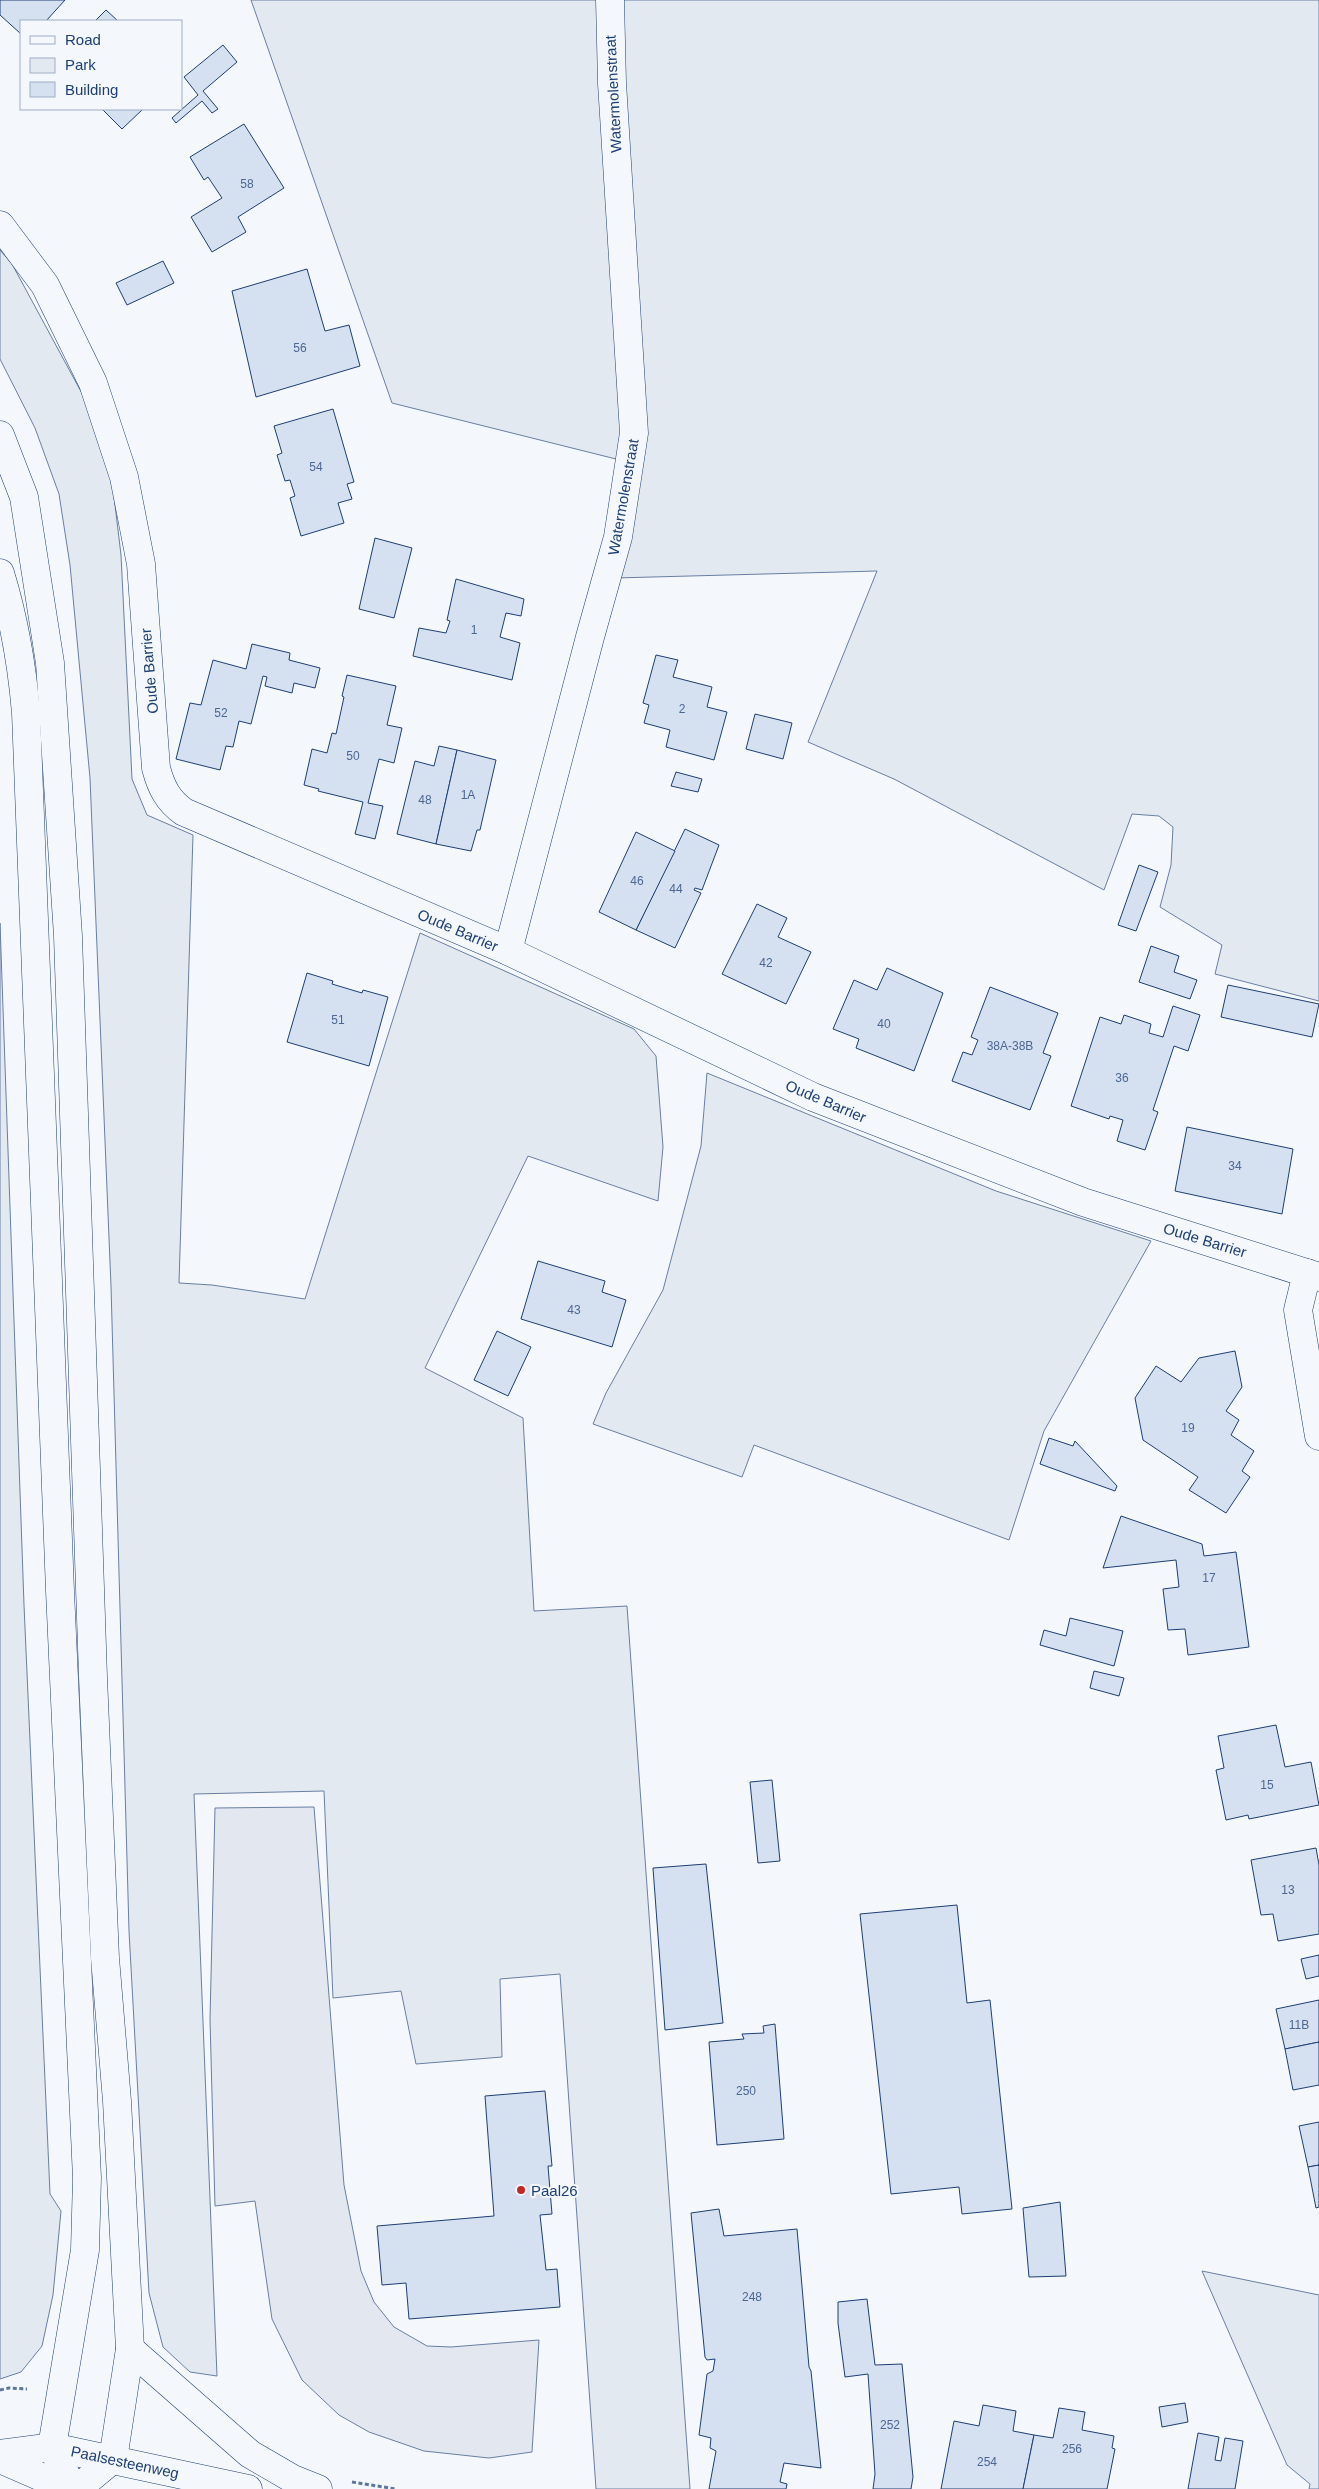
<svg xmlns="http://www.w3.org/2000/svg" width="1319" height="2489" viewBox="0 0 1319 2489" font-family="Helvetica,sans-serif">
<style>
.green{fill:#e3e9f0;stroke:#687fa3}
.parking{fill:#e3e8f0;stroke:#687fa3}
.building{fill:#d5e0f0;stroke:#1d3f73}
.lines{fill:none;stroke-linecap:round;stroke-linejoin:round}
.minor-casing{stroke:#1d3f73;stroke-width:29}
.primary-casing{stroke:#1d3f73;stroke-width:29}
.motorway-casing{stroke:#1d3f73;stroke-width:29}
.path{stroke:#5e769c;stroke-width:3;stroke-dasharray:4 2.5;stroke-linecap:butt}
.minor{stroke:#f4f7fb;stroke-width:28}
.primary{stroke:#f4f7fb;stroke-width:28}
.motorway{stroke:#f4f7fb;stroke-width:28}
.poi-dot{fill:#c62828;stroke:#f4f7fb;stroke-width:2}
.labels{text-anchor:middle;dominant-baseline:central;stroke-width:4;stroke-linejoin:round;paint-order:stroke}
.number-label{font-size:12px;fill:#4b6792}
.street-label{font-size:15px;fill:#1d3f73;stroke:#f4f7fb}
.poi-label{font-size:15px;fill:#1d3f73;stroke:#f4f7fb;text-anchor:start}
</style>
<rect width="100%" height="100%" fill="#f4f7fb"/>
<g class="green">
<path d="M251 0H602L624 461 392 403Z"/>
<path d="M618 0H1319V1001L1215 974 1222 945 1160 907 1171 865 1173 827 1159 816 1132 814 1104 890 894 779 808 742 877 571 615 578 636 497Z"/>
<path d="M0 250 12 264 85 399 112 480 121 555 132 779 147 815 193 835 179 1283 212 1285 305 1299 420 933 634 1029 656 1056 663 1147 658 1201 528 1156 425 1368 523 1418 534 1611 627 1606 690 2489H596L560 1974 500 1979 502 2057 416 2064 401 1991 333 1998 324 1791 194 1794 217 2376 190 2372 163 2347 149 2293 129 1931 111 1286 90 778 70 565 59 494 35 428 0 359Z"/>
<path d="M0 923 24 1605 50 2194 61 2211 53 2295 42 2346 21 2372 0 2379Z"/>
<path d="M707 1073 996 1191 1151 1241 1044 1431 1009 1540 754 1445 742 1477 593 1424 606 1393 663 1290 701 1146Z"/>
<path d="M1202 2271 1319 2295V2489H1309L1310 2484 1287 2465Z"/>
</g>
<path class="parking" d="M314 1807 344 2185 361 2271 374 2302 394 2327 427 2346 451 2347 539 2340 532 2452 489 2458 424 2451 369 2432 339 2415 302 2380 272 2319 255 2201 215 2206 210 2019 215 1808Z"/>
<g class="building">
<path d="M0 0H65L46 21H21V34L0 15Z"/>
<path d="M106 10 118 21H95Z"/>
<path d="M223 45 237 62 203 91 218 109 212 113 202 101 176 123 172 118 198 95 184 77Z"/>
<path d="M102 109H143L122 129Z"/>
<path d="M244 124 284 188 238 217 246 232 212 252 191 217 222 198 208 177 204 180 190 157Z"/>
<path d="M163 261 174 283 127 305 116 283Z"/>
<path d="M307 269 325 331 349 325 360 366 256 397 232 291Z"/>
<path d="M333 409 354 482 347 484 352 499 338 503 344 523 301 536 290 498 295 496 290 480 285 481 277 455 282 453 274 426Z"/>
<path d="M375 538 412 548 394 618 359 609Z"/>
<path d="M456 579 524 599 521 616 506 613 500 637 520 643 512 680 413 656 419 628 446 633 450 621 447 620Z"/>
<path d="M252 644 290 653 289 660 320 668 315 688 294 683 292 693 265 686 267 677 263 676 251 724 239 721 233 747 226 746 220 770 176 759 190 703 201 705 213 660 246 669Z"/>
<path d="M656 655 678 660 673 677 712 687 707 707 727 712 714 760 666 747 670 730 644 723 649 705 643 703Z"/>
<path d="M347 675 396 686 387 725 402 728 394 763 379 759 368 803 383 806 375 839 355 834 363 802 318 791 319 789 304 785 312 749 327 753 332 733 336 734 344 697 342 696Z"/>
<path d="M755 714 792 723 783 759 746 749Z"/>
<path d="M439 746 457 750 436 844 397 834 415 761 434 766Z"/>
<path d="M457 750 496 760 480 830H477L471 851 436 844Z"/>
<path d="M676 772 702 779 698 792 671 786Z"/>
<path d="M685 829 719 845 702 890 695 888 694 890 701 893 675 948 636 930Z"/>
<path d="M636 832 675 851 636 930 599 912Z"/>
<path d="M1139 865 1158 872 1136 931 1118 925Z"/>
<path d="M757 904 787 918 778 937 811 952 786 1004 722 974Z"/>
<path d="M1151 946 1179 956 1174 972 1197 980 1190 999 1139 982Z"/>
<path d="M887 968 943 993 914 1071 856 1048 859 1039 833 1029 854 980 877 990Z"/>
<path d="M307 973 333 981 332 984 362 993 363 990 388 997 369 1066 287 1042Z"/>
<path d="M1228 985 1319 1004 1312 1037 1221 1017Z"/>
<path d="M990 987 1058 1013 1043 1053 1051 1056 1030 1110 952 1081 963 1052 972 1055 978 1040 971 1037Z"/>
<path d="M1173 1006 1200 1015 1188 1051 1174 1046 1153 1110 1158 1112 1145 1150 1117 1141 1123 1120 1110 1116 1109 1119 1071 1106 1100 1017 1121 1024 1124 1015 1151 1024 1149 1033 1163 1037Z"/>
<path d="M1187 1127 1293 1149 1282 1214 1175 1191Z"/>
<path d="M538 1261 605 1281 602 1292 626 1300 612 1347 521 1319Z"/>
<path d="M497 1331 531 1347 508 1396 474 1380Z"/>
<path d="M1235 1351 1242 1387 1226 1411 1239 1420 1231 1435 1254 1451 1242 1471 1250 1477 1226 1513 1189 1490 1198 1477 1143 1440 1135 1398 1156 1366 1181 1382 1199 1358Z"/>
<path d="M1049 1438 1073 1446 1075 1441 1117 1486 1115 1491 1040 1464Z"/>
<path d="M1121 1516 1202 1544 1204 1556 1236 1552 1249 1647 1188 1655 1185 1629 1168 1630 1163 1589 1179 1587 1176 1560 1103 1568Z"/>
<path d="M1070 1618 1123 1631 1114 1666 1040 1645 1044 1630 1066 1636Z"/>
<path d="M1094 1671 1124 1678 1119 1696 1090 1688Z"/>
<path d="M1276 1725 1285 1767 1311 1762 1319 1805 1249 1819 1248 1815 1226 1820 1216 1770 1224 1768 1218 1736Z"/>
<path d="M772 1780 780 1861 758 1863 750 1782Z"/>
<path d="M1316 1848 1319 1865V1934L1278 1941 1273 1914 1261 1915 1251 1860Z"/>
<path d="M706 1864 723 2023 665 2030 653 1868Z"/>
<path d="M957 1905 967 2003 990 2000 1012 2209 962 2214 959 2187 891 2194 860 1914Z"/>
<path d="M1319 1955V1976L1306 1979 1301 1959Z"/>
<path d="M1319 2000V2042L1285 2049 1276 2009Z"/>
<path d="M775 2024 784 2139 717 2145 709 2042 744 2039 742 2034 764 2033 763 2026Z"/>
<path d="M1319 2042V2085L1293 2090 1285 2049Z"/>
<path d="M545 2091 552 2166H548L552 2214 540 2215 546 2270 557 2269 560 2307 409 2319 406 2283 382 2285 377 2226 494 2216 485 2096Z"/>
<path d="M1319 2122V2165L1308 2167 1299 2126Z"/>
<path d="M1319 2165V2207L1316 2208 1308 2167Z"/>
<path d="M1060 2202 1066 2276 1029 2277 1023 2208Z"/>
<path d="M719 2209 724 2236 797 2229 809 2367 811 2371 821 2468 784 2463 780 2482 787 2484 786 2489H709L716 2451 710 2448 711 2438 699 2435 707 2374 713 2371 715 2359 707 2360 705 2357 691 2213Z"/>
<path d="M867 2299 875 2365 902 2364 913 2477 911 2489H873L875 2474 868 2374 845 2377 838 2323V2302Z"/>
<path d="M1185 2403 1188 2422 1162 2427 1159 2407Z"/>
<path d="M983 2405 1016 2411 1013 2431 1034 2435 1023 2489H941L954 2421 979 2426Z"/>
<path d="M1059 2408 1085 2412 1082 2430 1114 2436 1112 2448 1115 2449 1107 2489H1023L1034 2435 1053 2438Z"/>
<path d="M1198 2433 1219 2437 1215 2460 1221 2461 1225 2438 1243 2441 1235 2489H1188Z"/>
</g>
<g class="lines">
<g class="minor-casing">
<g id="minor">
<path d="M0 225 45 285 93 383 124 477 141 564 156 768C161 787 168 801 184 812L508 951 813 1097 1083 1202 1319 1277"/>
<path d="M508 951 590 637 618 537 634 433 612 83 610 0"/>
<path d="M1307 1273 1298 1310 1319 1436"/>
</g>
</g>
<g class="primary-casing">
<g id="primary">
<path d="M0 2454 52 2447 248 2489"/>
<path d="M0 2459 69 2489"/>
</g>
</g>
<g class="motorway-casing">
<g id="motorway">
<path d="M0 435 24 497 50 663 68 936 93 1677 105 1958 117 2101 130 2349 113 2459 77 2489"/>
<path d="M0 573C14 619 22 665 26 713L60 1591 87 2178 85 2250 52 2447 73 2489"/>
<path d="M130 2349 250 2454 293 2479 318 2489"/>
</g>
</g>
<g class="path">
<path d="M0 2390 9 2388 27 2389"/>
<path d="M352 2482 396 2489"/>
</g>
<use href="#minor" class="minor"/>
<use href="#primary" class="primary"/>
<use href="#motorway" class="motorway"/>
</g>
<circle class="poi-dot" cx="521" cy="2190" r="5"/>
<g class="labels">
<g class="number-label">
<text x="247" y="184">58</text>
<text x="300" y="348">56</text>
<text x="316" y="467">54</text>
<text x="474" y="630">1</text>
<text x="682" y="709">2</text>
<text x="221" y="713">52</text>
<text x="353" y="756">50</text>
<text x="468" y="795">1A</text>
<text x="425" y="800">48</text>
<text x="637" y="881">46</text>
<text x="676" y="889">44</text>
<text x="766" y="963">42</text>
<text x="338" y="1020">51</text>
<text x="884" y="1024">40</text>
<text x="1010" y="1046">38A-38B</text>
<text x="1122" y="1078">36</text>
<text x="1235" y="1166">34</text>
<text x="574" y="1310">43</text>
<text x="1188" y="1428">19</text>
<text x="1209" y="1578">17</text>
<text x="1267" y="1785">15</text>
<text x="1288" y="1890">13</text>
<text x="1299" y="2025">11B</text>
<text x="746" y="2091">250</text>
<text x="752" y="2297">248</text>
<text x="890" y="2425">252</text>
<text x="1072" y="2449">256</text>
<text x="987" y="2462">254</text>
</g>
<g class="street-label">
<text transform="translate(613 94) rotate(-93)">Watermolenstraat</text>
<text transform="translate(623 497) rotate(-80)">Watermolenstraat</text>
<text transform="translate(149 671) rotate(-95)">Oude Barrier</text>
<text transform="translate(458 930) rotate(23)">Oude Barrier</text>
<text transform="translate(826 1101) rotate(23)">Oude Barrier</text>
<text transform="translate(1205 1240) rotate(17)">Oude Barrier</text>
<text transform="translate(125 2462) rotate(12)">Paalsesteenweg</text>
</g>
<g class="poi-label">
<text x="531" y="2190">Paal26</text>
</g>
</g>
<rect x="20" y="20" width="162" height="90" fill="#f4f7fb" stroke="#9eadc5"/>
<rect x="30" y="36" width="25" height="8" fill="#f4f7fb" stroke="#9eadc5"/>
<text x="65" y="45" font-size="15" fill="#1d3f73">Road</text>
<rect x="30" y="58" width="25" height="15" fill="#e3e9f0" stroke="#9eadc5"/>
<text x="65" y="70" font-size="15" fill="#1d3f73">Park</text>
<rect x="30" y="82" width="25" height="15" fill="#d5e0f0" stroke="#9eadc5"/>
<text x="65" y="95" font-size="15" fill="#1d3f73">Building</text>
</svg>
